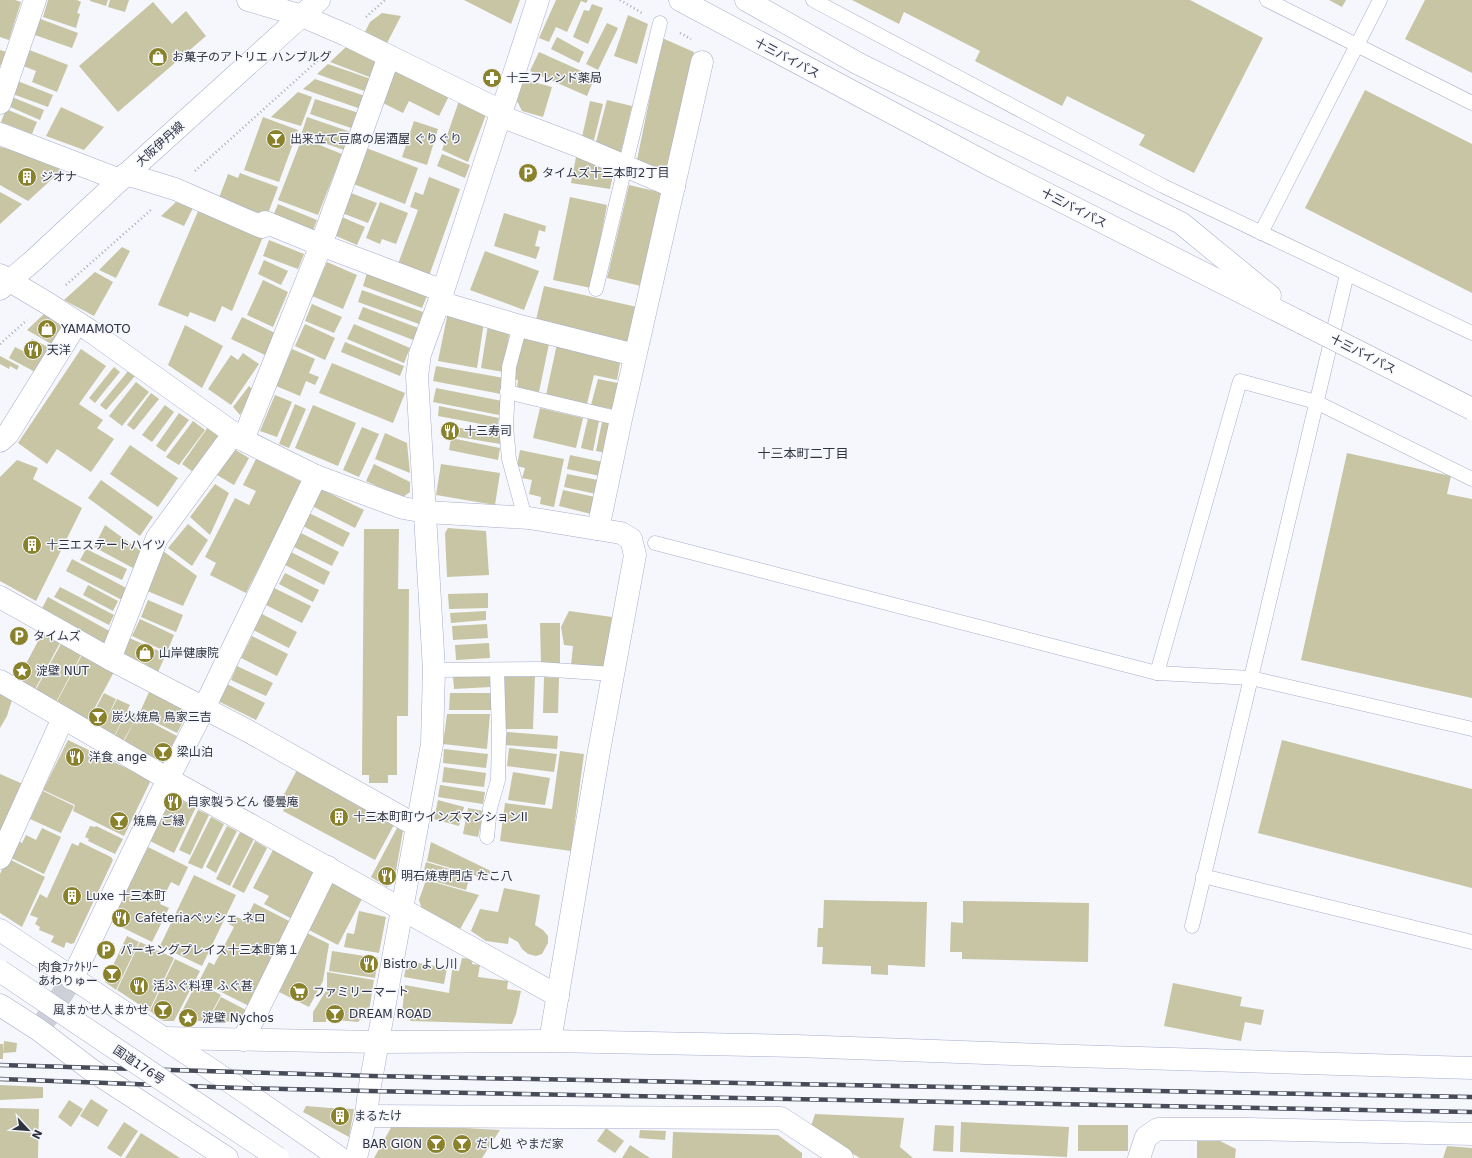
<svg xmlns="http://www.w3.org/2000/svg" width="1472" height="1158" viewBox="0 0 1472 1158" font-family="'DejaVu Sans','Noto Sans JP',sans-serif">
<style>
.building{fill:#c7c5a4}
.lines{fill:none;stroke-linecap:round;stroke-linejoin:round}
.minor-tunnel{stroke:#ced0d7;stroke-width:22;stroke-dasharray:22 11;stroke-linecap:butt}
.service-casing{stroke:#a7adcd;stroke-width:15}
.minor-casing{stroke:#a7adcd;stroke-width:23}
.primary-casing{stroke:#a7adcd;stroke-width:23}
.trunk-casing{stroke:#a7adcd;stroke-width:23}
.path{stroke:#aaacb5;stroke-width:2.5;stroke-dasharray:1 3;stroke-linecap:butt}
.service{stroke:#fff;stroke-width:14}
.minor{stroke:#fff;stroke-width:22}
.primary{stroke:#fff;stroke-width:22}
.trunk{stroke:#fff;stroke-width:22}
.rail-casing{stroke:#474a57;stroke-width:4.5}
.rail{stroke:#f5f7fd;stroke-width:3;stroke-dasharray:9;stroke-linecap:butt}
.trunk-bridge-casing{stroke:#a7adcd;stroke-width:23;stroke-linecap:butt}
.trunk-bridge{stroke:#fff;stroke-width:22}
.labels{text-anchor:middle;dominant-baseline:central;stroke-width:3;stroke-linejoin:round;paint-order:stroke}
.poi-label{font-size:12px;fill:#303340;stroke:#f5f7fd;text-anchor:start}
.street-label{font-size:12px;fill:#303340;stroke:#f5f7fd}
.neighbourhood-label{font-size:13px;fill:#303340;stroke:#f5f7fd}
</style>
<rect width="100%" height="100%" fill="#f5f7fd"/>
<g class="building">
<path d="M0 0H15L21 2 9 40 0 37Z"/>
<path d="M48 0H77L81 2 77 13 80 14 76 28 43 17Z"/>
<path d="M90 0H108L106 6 90 1Z"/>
<path d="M110 0H129L125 12 108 7Z"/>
<path d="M464 0H520L511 24Z"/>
<path d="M556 0H588L586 3 581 1 567 32 556 27 549 42 539 38Z"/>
<path d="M852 0H1190L1263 38 1194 173 1139 145 1145 135 1067 96 1062 106 975 61 980 51 904 12 899 24Z"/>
<path d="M1329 0H1346L1342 7Z"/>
<path d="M1425 0H1472V73L1405 39Z"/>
<path d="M153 2 172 24 186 11 206 36 118 112 79 66Z"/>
<path d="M592 4 603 8 588 44 573 37 584 10 589 11Z"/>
<path d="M382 13 401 16 386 45 363 36 370 22Z"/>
<path d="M628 15 648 24 637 64 614 56Z"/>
<path d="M38 18 78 33 72 48 32 34Z"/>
<path d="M607 23 618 28 598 70 586 64Z"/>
<path d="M557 37 584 52 579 63 551 49Z"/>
<path d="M662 38 694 52 668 175 637 160Z"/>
<path d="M346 47 379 60 372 78 330 62Z"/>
<path d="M27 49 68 65 57 92 32 82 36 71 21 65Z"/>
<path d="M0 50 10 53 5 67 0 65Z"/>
<path d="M539 52 595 77 587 96 530 71Z"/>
<path d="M328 64 371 79 367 92 317 74Z"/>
<path d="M396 67 450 94 439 116 409 101 403 113 379 101Z"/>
<path d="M315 79 365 96 361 109 303 89Z"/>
<path d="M523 79 552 87 543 117 522 111 517 101Z"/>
<path d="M15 80 53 95 48 107 10 93Z"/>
<path d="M1365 90 1472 144V293L1305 208Z"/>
<path d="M298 92 312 97 301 126 271 117Z"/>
<path d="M12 97 44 110 40 120 8 106Z"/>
<path d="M460 98 487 112 468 162 442 150Z"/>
<path d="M315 99 359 113 354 129 310 114Z"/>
<path d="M607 100 632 106 621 152 595 146Z"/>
<path d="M590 101 603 104 594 140 582 137Z"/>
<path d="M61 107 104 127 84 150 46 136Z"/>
<path d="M6 109 37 122 32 134 1 122Z"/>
<path d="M263 117 298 130 279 182 244 170Z"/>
<path d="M307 117 354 133 347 151 301 135Z"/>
<path d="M414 121 438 129 427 165 402 157Z"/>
<path d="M302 138 342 154 318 215 278 200Z"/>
<path d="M0 147 27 153 63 169 28 201 0 185Z"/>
<path d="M364 147 418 168 405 204 351 183Z"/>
<path d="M577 152 614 170 610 189 571 183Z"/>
<path d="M442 154 470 165 465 178 437 166Z"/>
<path d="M240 173 278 187 267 216 219 198 228 174 238 178Z"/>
<path d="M429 177 460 189 429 276 398 264 418 210 410 207 415 192 423 195Z"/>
<path d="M629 185 663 193 641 286 607 278Z"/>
<path d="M0 192 22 204 0 224Z"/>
<path d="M351 193 377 203 368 223 342 213Z"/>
<path d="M570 197 607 205 591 288 553 280Z"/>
<path d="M176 202 193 208 184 226 161 216Z"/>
<path d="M380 202 408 213 396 244 382 239 380 244 366 238Z"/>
<path d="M278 204 317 220 312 233 273 216Z"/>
<path d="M199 209 263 237 232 311 222 306 215 322 190 312 188 317 158 305Z"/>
<path d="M504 213 546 226 545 232 539 230 535 246 540 247 536 259 494 246Z"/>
<path d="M342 217 365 227 357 245 334 235Z"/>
<path d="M269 240 304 254 298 269 263 256Z"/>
<path d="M122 247 130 251 116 278 99 270Z"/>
<path d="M485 251 539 271 524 310 470 290Z"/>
<path d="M264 260 288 271 281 285 258 274Z"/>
<path d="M327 262 357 275 343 309 312 296Z"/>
<path d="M95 272 113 282 94 316 64 300Z"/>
<path d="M367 273 427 296 422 308 363 286Z"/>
<path d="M263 280 288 292 273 327 247 315Z"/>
<path d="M544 286 637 307 628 345 535 324Z"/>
<path d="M362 290 423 312 419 324 358 302Z"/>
<path d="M312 304 342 317 334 333 305 321Z"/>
<path d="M363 307 421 329 416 341 358 319Z"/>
<path d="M46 312 65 327 53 345 27 330Z"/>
<path d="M448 312 484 322 477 368 438 361Z"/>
<path d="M242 317 277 334 267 356 231 339Z"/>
<path d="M305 324 335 338 325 360 295 346Z"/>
<path d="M354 324 410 348 404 363 347 339Z"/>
<path d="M185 325 223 346 202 388 168 365Z"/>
<path d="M488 325 510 329 503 372 481 368Z"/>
<path d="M521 333 550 339 539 392 517 387 518 380 512 379Z"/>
<path d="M32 339 50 348 37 373 9 358 15 347 25 352Z"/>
<path d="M345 342 404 366 400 376 341 352Z"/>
<path d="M557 344 621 358 617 380 594 375 587 404 546 395Z"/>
<path d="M81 349 106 366 79 404 103 420 97 428 114 439 91 472 57 449 47 464 18 443Z"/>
<path d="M292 349 315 359 309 373 319 377 315 385 306 381 300 396 276 386Z"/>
<path d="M243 353 259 364 231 405 208 389 231 355 238 360Z"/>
<path d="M0 356 19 366 17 370 10 366 9 369 0 364Z"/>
<path d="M332 363 405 393 393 423 319 393Z"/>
<path d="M436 366 504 378 501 394 433 381Z"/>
<path d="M114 367 120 372 95 403 89 398Z"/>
<path d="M129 370 135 376 106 410 100 405Z"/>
<path d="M598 379 618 383 612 409 591 405Z"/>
<path d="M136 382 149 392 122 426 109 416Z"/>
<path d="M249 386 253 390 240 415 233 407Z"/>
<path d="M436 388 502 401 499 415 433 402Z"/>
<path d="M151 393 159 399 134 430 127 425Z"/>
<path d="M275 395 292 402 277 437 260 431Z"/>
<path d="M295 404 306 409 289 448 279 444Z"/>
<path d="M165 405 174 412 152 442 142 435Z"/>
<path d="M313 405 356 423 338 466 295 448Z"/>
<path d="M439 406 499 418 497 427 438 416Z"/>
<path d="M540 408 583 418 576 448 533 438Z"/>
<path d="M179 413 189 420 165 452 156 446Z"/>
<path d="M588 418 599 421 593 451 581 448Z"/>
<path d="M193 421 205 430 179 465 166 457Z"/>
<path d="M602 422 612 424 606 453 596 451Z"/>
<path d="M443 425 502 435 500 444 441 434Z"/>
<path d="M208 427 222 437 196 474 182 464Z"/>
<path d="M362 427 379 434 359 477 343 470Z"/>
<path d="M385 433 407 443 410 473 375 459Z"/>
<path d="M451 438 500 448 498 460 449 450Z"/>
<path d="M130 445 178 478 158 507 110 474Z"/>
<path d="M234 449 249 458 234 485 217 475Z"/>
<path d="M520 450 564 459 554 507 540 504 541 497 529 494 532 480 522 478 525 468 517 466Z"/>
<path d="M1347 453 1451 476 1447 494 1472 499V698L1301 660Z"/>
<path d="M570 455 603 462 600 476 567 469Z"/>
<path d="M256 459 302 482 246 593 210 575 216 563 205 557 235 498 249 505 256 491 243 485Z"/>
<path d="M17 460 38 468 33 479 82 508 36 601 0 581V477Z"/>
<path d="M374 464 410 482V492L402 498 366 481Z"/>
<path d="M441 464 500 473 495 505 436 495Z"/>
<path d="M567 474 598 480 596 494 564 487Z"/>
<path d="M101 480 153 517 140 536 88 498Z"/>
<path d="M215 484 229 493 210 535 190 517Z"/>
<path d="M321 489 364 510 355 528 312 506Z"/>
<path d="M563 490 595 497 591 514 559 506Z"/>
<path d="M309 513 350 533 343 547 303 526Z"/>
<path d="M188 524 208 540 192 566 168 548Z"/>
<path d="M105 525 142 552 133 568 94 547Z"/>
<path d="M448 528 486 531 489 575 447 577 445 533Z"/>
<path d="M364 529H399L398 589H409L408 716H397V775H388V783H369V775H362Z"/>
<path d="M301 533 339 552 332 566 294 547Z"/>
<path d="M86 549 127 569 122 580 80 560Z"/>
<path d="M163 551 197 576 183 606 145 590Z"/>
<path d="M291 552 330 572 324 585 285 565Z"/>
<path d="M72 559 130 590 124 601 66 571Z"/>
<path d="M285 573 319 590 313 602 279 584Z"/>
<path d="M88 585 118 601 113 611 83 595Z"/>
<path d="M270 586 311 606 302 623 262 603Z"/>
<path d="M60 587 114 615 109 625 54 597Z"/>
<path d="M488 593V608L449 609 448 594Z"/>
<path d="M48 597 113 633 105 648 40 612Z"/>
<path d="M148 600 183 615 176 632 141 617Z"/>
<path d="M486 611V620L451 623 450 613Z"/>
<path d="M569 611 612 617 604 669 571 665 573 646 564 645 561 627Z"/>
<path d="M260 613 297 632 289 648 251 629Z"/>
<path d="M140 619 174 635 167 652 132 636Z"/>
<path d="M540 623H560V664H541Z"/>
<path d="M487 624 488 638 453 640 452 626Z"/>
<path d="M43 632 61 641 33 693 15 684Z"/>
<path d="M252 636 288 654 277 676 241 658Z"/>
<path d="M127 637 166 654 158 672 146 666 147 665 123 654Z"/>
<path d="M62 642 82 653 55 704 34 693Z"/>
<path d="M489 643 490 658 456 660 455 645Z"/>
<path d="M83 653 115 670 86 724 54 707Z"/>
<path d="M237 666 273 683 266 696 231 680Z"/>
<path d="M490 674 491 687 454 689 453 676Z"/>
<path d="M504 674 535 675 533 729H503Z"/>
<path d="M544 677 559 678 558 713H543Z"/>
<path d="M227 684 265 703 256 720 218 701Z"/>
<path d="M149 692 183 709 179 716 185 718 177 733 139 714Z"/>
<path d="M0 693 12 700 7 716 0 728Z"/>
<path d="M104 693 116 699 104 724 117 699 130 705 113 738 87 725Z"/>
<path d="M450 693H491V710H449Z"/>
<path d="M128 710 177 736 162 765 122 745 135 720 122 743 113 739Z"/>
<path d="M447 714H490L487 749 443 744Z"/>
<path d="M507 732 558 736 557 749 505 745Z"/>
<path d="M68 740 151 780 124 836 73 811 75 805 43 790Z"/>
<path d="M1282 740 1472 789V888L1258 833Z"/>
<path d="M509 748 557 754 554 772 507 766Z"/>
<path d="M444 749 488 754 486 768 443 763Z"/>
<path d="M560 751 584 754 571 851 500 841 505 803 552 809Z"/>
<path d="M444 767 486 773 484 787 442 782Z"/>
<path d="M297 770 395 823 375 860 283 811 285 805 280 802Z"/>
<path d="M513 772 550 778 545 805 508 800Z"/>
<path d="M0 774 23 784 0 835Z"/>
<path d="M440 785 485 792 483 804 438 797Z"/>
<path d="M43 791 74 806 61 833 30 819Z"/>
<path d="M170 795 196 807 174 853 148 840Z"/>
<path d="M438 800 464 807 459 826 434 819Z"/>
<path d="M468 808 484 811 478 837 463 834Z"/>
<path d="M198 810 209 815 190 855 179 850Z"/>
<path d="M211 817 224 824 202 869 188 863Z"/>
<path d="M90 826 95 827 96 826 123 839 115 854 88 841 89 839 85 837Z"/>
<path d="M227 826 237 831 216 873 206 867Z"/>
<path d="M42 828 61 837 44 874 9 857 16 840 22 843 26 835 36 840Z"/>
<path d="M397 828 403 831 394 882 387 887 371 877Z"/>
<path d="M240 832 254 839 230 886 216 879Z"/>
<path d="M255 841 267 848 244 893 232 887Z"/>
<path d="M80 842 111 857 113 860 74 943 71 944 66 942 64 948 51 942 54 936 39 930 40 927 35 924 38 918 30 915 40 894 47 898 72 843 78 846Z"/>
<path d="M431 842 491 871 486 881 474 875 427 861Z"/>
<path d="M148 847 188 867 179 886 171 882 160 904 169 908 152 942 111 922Z"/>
<path d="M274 848 319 871 294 920 264 904 269 896 253 888Z"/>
<path d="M7 858 45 877 22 927 0 913V874Z"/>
<path d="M426 862 470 875 466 890 422 878Z"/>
<path d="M194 875 236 895 202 966 160 946Z"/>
<path d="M331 878 364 895 338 945 305 928Z"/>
<path d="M426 880 479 895 459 931 423 912 419 900Z"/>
<path d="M504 888 540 895 535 925 543 930 548 936V943L542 954 536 956 528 954 522 949 518 942 509 937 508 944 486 941 471 931 480 909 498 912Z"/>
<path d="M824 900 927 902 925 967 888 965V975L871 974V966L822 964 823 947H817L818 928H823Z"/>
<path d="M963 901 1089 903 1088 962 962 959V952H950L951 922 963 923Z"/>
<path d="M254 903 293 923 249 1006 199 981 209 962 214 965 234 927 229 924 233 915 245 921Z"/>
<path d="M359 911 386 917 379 953 344 947 347 933 354 934Z"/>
<path d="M307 933 329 944 323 981 309 1007 277 991Z"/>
<path d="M127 936 139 942 116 990 105 982Z"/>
<path d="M140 942 174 958 149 1011 117 990Z"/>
<path d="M332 951 378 958 375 978 329 971Z"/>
<path d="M462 958 473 959 472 964 480 965 478 977 508 981 507 989 521 991 516 1014 512 1024 411 1021 402 1013 405 985 449 993 452 970 459 971Z"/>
<path d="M175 959 200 971 174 1021H163L150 1011Z"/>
<path d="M407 961 447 968 444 984 404 977Z"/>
<path d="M327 972 374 980 369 1011 358 1022 326 1019V1022H313V1012L327 989Z"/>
<path d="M197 982 221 995 207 1021H195L181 1013Z"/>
<path d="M1173 983 1242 997 1240 1006 1264 1010 1261 1025 1245 1022 1241 1041 1164 1026Z"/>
<path d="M221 997 248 1011 242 1022 208 1021Z"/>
<path d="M4 1041 17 1043 16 1052 3 1053Z"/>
<rect x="0" y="1044" width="3" height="15"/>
<path d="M0 1085 43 1087V1098L0 1100Z"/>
<path d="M91 1099 108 1110 98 1127 80 1116Z"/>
<path d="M69 1100 83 1109 71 1127 58 1117Z"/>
<path d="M306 1106 330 1108 354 1109 349 1137 303 1112Z"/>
<path d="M0 1108 39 1109 38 1158H0Z"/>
<path d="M815 1114 904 1118 900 1147 913 1158H860L810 1129Z"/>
<path d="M124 1122 138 1131 121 1157 107 1148Z"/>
<path d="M961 1122 1069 1127 1067 1157 960 1152Z"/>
<path d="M393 1124 500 1130 482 1158H374Z"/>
<path d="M935 1125 954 1126 953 1152 933 1151Z"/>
<rect x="1078" y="1125" width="50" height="26"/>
<path d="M606 1128 624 1141 615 1153 597 1141Z"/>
<path d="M640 1130 666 1131 665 1140 639 1138Z"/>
<path d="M673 1132 778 1135 802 1153V1158H672Z"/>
<path d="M141 1133 180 1158H125Z"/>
<path d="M1197 1141H1220L1236 1149 1235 1158H1197Z"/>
<path d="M630 1145 650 1158H622Z"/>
<path d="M1447 1146 1472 1148V1158H1443Z"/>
</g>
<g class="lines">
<path class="minor-tunnel" d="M39 1030 72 979"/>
<g class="service-casing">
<g id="service">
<path d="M813 0 1163 186 1472 333"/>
<path d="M1267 0 1472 103"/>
<path d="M1261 233 1380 0"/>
<path d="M596 289 625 167 660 23"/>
<path d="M520 326 509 367 506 426 509 459 525 518"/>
<path d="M507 392 621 419"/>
<path d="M655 543 1157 673 1251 678 1472 729"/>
<path d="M434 670 539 669 613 674"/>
<path d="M1157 673 1240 381 1316 402 1472 479"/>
<path d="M487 837 490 808 498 780 499 734 497 670"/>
<path d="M1203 876 1472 942"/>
<path d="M1192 926 1347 274"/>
</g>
</g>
<g class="minor-casing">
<g id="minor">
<path d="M248 0 302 16 346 35 501 111"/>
<path d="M0 103 35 0"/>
<path d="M500 116 576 145 674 187"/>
<path d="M0 134 120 180"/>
<path d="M126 174 175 189 262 227 265 222 321 245 443 291"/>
<path d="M0 275 47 303 89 330 243 440 316 476 403 508 426 512 529 518 621 533 631 539 635 555 599 751 550 1041"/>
<path d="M439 302 520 326 635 355"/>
<path d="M243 440 321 245 389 56"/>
<path d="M0 441 8 434 77 323"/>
<path d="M598 529 621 419 702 62"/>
<path d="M0 597 110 659 248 731 417 826"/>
<path d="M110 659 157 538 234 433"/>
<path d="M0 681 168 779 558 996"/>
<path d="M0 858 63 718"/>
<path d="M0 930 239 1088 340 1158"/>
<path d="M72 979 168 779 204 708 316 476"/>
<path d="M0 1005 39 1030 90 1069 227 1158"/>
<path d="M164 1038 379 1042 550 1041 797 1046 1042 1055 1472 1068"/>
<path d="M243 1040 328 867"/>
<path d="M366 1116 781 1118 842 1158"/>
<path d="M356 1158 366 1116 369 1091 432 744 434 670 417 376 420 354 443 291 538 0"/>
<path d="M1139 1158 1146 1137 1158 1129H1248L1472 1134"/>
</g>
</g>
<g class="primary-casing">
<path id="primary" d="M0 289 34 260 120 180 319 0"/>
</g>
<g class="trunk-casing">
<g id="trunk">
<path d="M680 0 992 166 1302 323"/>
<path d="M746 0 857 63 1181 223 1270 296"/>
</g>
</g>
<g class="path">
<path d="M620 0 642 13"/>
<path d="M366 17 385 0"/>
<path d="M680 33 691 39"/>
<path d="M195 171 325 54"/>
<path d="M66 285 152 209"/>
<path d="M0 344 27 320"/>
</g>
<use href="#service" class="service"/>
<use href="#minor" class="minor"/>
<use href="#primary" class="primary"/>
<use href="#trunk" class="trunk"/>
<g class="rail-casing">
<g id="rail">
<path d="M0 1065 372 1076 1472 1097"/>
<path d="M0 1079 239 1088 369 1091 1472 1112"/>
</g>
</g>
<use href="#rail" class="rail"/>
<g class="trunk-bridge-casing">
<g id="trunk-bridge">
<path d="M1302 323 1472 409"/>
<path d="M0 971 278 1158"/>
</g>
</g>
<use href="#trunk-bridge" class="trunk-bridge"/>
</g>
<defs>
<g id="shop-disc" transform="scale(1)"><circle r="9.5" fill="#89822a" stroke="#f5f7fd"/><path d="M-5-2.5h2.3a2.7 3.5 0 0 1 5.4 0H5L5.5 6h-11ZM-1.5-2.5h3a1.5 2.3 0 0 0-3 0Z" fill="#fff"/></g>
<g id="pharmacy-disc" transform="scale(1)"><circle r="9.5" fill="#89822a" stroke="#f5f7fd"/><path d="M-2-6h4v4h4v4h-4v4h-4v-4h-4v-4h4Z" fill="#fff"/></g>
<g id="bar-disc" transform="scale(1)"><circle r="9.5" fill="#89822a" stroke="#f5f7fd"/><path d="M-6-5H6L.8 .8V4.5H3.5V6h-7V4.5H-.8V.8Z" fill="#fff"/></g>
<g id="parking-disc" transform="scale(1)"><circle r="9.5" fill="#89822a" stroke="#f5f7fd"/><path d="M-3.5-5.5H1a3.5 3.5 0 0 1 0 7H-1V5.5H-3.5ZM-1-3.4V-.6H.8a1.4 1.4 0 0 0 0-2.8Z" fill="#fff"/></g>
<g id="building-disc" transform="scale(1)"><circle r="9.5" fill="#89822a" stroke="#f5f7fd"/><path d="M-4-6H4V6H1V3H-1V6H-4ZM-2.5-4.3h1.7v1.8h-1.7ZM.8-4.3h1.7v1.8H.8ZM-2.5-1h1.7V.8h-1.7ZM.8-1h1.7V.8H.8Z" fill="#fff"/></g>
<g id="restaurant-disc" transform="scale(1)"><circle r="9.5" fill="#89822a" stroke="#f5f7fd"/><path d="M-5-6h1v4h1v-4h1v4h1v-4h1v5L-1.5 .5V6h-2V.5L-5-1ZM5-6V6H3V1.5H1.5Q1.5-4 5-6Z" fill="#fff"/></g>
<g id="sight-disc" transform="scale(1)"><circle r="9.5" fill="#89822a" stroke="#f5f7fd"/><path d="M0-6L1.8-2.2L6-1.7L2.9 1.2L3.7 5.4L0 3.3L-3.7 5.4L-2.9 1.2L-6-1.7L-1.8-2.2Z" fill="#fff"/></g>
<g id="supermarket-disc" transform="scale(1)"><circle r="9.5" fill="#89822a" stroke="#f5f7fd"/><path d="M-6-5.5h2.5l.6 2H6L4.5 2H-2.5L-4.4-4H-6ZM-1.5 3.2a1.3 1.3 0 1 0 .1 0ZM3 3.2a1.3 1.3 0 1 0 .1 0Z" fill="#fff"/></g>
</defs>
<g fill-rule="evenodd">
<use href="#shop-disc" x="158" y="57"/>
<use href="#pharmacy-disc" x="492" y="78"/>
<use href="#bar-disc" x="276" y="139"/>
<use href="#parking-disc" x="528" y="173"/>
<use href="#building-disc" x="27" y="177"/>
<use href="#shop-disc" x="47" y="329"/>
<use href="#restaurant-disc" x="33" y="350"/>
<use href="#restaurant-disc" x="450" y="431"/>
<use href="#building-disc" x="32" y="545"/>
<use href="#parking-disc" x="19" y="636"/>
<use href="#shop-disc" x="145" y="653"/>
<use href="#sight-disc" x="22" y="671"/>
<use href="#bar-disc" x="98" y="717"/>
<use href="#bar-disc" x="163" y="752"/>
<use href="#restaurant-disc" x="75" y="757"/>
<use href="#restaurant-disc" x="173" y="802"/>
<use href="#building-disc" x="339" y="817"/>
<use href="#bar-disc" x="119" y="821"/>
<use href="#restaurant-disc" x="387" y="876"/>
<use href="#building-disc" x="72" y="896"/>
<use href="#restaurant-disc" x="121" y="918"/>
<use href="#parking-disc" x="106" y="950"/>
<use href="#restaurant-disc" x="369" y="964"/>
<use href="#bar-disc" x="112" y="974"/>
<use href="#restaurant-disc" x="139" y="986"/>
<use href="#supermarket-disc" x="299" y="992"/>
<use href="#bar-disc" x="163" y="1010"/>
<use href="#bar-disc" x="335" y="1014"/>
<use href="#sight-disc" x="188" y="1018"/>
<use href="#building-disc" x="340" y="1116"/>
<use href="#bar-disc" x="436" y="1144"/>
<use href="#bar-disc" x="462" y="1144"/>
</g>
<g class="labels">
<g class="poi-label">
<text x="172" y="57">お菓子のアトリエ ハンブルグ</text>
<text x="506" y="78">十三フレンド薬局</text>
<text x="290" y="139">出来立て豆腐の居酒屋 ぐりぐり</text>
<text x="542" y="173">タイムズ十三本町2丁目</text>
<text x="41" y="177">ジオナ</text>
<text x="61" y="329">YAMAMOTO</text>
<text x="47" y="350">天洋</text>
<text x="464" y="431">十三寿司</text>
<text x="46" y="545">十三エステートハイツ</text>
<text x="33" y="636">タイムズ</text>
<text x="159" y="653">山岸健康院</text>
<text x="36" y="671">淀壁 NUT</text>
<text x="112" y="717">炭火焼鳥 鳥家三吉</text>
<text x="177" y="752">梁山泊</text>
<text x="89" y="757">洋食 ange</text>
<text x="187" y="802">自家製うどん 優曇庵</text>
<text x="353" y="817">十三本町町ウインズマンションII</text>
<text x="133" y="821">焼鳥 ご縁</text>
<text x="401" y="876">明石焼専門店 たこ八</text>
<text x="86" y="896">Luxe 十三本町</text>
<text x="135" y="918">Cafeteriaペッシェ ネロ</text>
<text x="120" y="950">パーキングプレイス十三本町第１</text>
<text x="383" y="964">Bistro よし川</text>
<text x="98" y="967" text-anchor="end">肉食ﾌｧｸﾄﾘｰ<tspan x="98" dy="14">あわりゅー</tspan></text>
<text x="153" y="986">活ふぐ料理 ふぐ甚</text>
<text x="313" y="992">ファミリーマート</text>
<text x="149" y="1010" text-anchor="end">風まかせ人まかせ</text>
<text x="349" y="1014">DREAM ROAD</text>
<text x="202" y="1018">淀壁 Nychos</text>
<text x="354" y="1116">まるたけ</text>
<text x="422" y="1144" text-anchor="end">BAR GION</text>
<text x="476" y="1144">だし処 やまだ家</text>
</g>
<g class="street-label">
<text transform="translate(787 58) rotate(28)">十三バイパス</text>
<text transform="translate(160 144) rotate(-42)">大阪伊丹線</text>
<text transform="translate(1074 208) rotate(27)">十三バイパス</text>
<text transform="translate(1363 354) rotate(27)">十三バイパス</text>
<text transform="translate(139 1065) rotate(34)">国道176号</text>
</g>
<g class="neighbourhood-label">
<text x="803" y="453">十三本町二丁目</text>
</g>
</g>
<g transform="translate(28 1130) rotate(116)" stroke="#f5f7fd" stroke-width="3" paint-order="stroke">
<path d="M0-3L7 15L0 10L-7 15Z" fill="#303340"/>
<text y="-6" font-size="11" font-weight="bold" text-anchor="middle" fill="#303340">N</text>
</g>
</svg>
